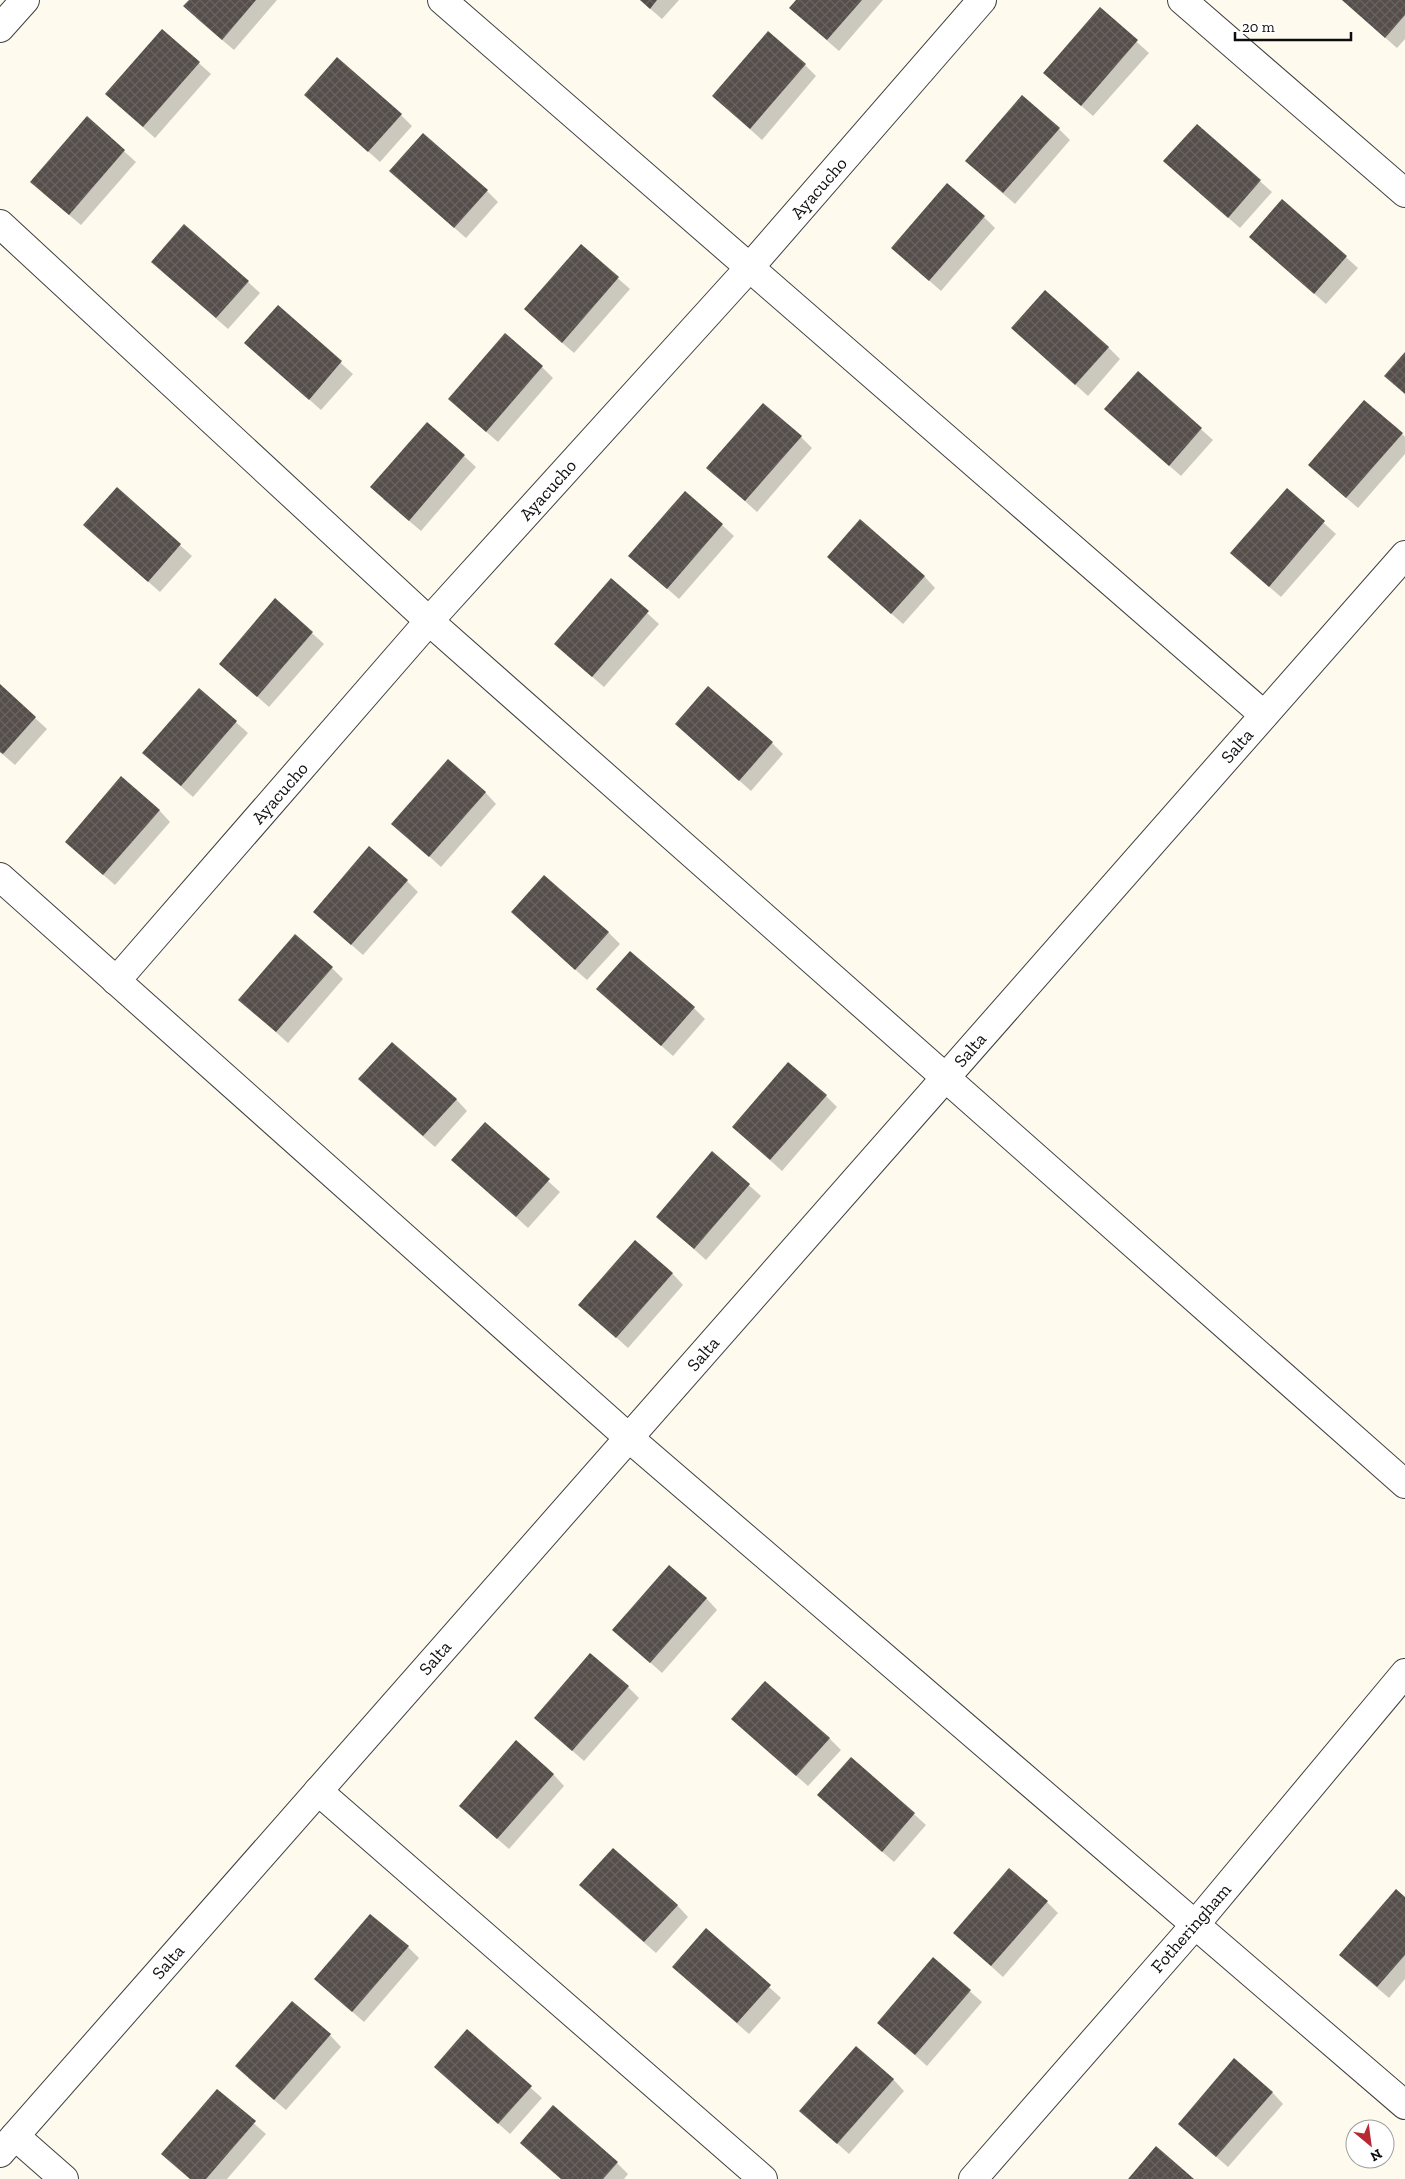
<svg xmlns="http://www.w3.org/2000/svg" width="1405" height="2179" viewBox="0 0 1405 2179" font-family="'Zilla Slab',serif">
<style>
.shadow{fill:#0003}
.building{fill:url(#building-cross-hatch)}
.lines{fill:none;stroke-linecap:round;stroke-linejoin:round}
.minor-casing{stroke:#404040;stroke-width:30}
.minor{stroke:#fff;stroke-width:28}
.labels{text-anchor:middle;dominant-baseline:central;stroke-width:5;stroke-linejoin:round;paint-order:stroke}
.street-label{font-size:18px;fill:#0d0d0d;stroke:#fff}
</style>
<defs>
<pattern id="building-cross-hatch" width="8" height="8" patternUnits="userSpaceOnUse" patternTransform="scale(1.25)"><rect width="8" height="8" fill="#554e4a"/><path d="M0 0l8 8M0 8l8-8" fill="none" stroke="#686360"/></pattern>
</defs>
<rect width="100%" height="100%" fill="#fefbee"/>
<g class="shadow">
<path d="M191 0H277L234 50 196 18Z"/>
<path d="M640 0H679L662 19Z"/>
<path d="M798 0H883L839 51 802 19Z"/>
<path d="M1342 0H1405V39L1397 48Z"/>
<path d="M1100 9 1149 53 1093 116 1056 84Z"/>
<path d="M162 30 211 74 155 138 118 105Z"/>
<path d="M805 65 816 76 762 140 713 96Z"/>
<path d="M305 95 401 115 412 126 380 162Z"/>
<path d="M87 118 136 162 81 225 43 193Z"/>
<path d="M1197 125 1272 192 1240 228 1176 172Z"/>
<path d="M1059 129 1070 140 1015 204 978 172Z"/>
<path d="M402 182 487 191 498 202 466 238Z"/>
<path d="M1283 201 1358 268 1326 304 1262 248Z"/>
<path d="M984 217 995 228 941 291 892 248Z"/>
<path d="M581 246 630 289 574 353 537 321Z"/>
<path d="M164 273 248 282 260 293 228 329Z"/>
<path d="M278 307 353 374 321 410 246 343Z"/>
<path d="M1012 328 1108 347 1120 359 1088 396Z"/>
<path d="M542 367 553 378 498 442 461 410Z"/>
<path d="M1138 373 1213 440 1181 476 1117 420Z"/>
<path d="M1402 434 1405 437V454L1358 508 1321 476Z"/>
<path d="M801 437 812 448 757 512 708 468Z"/>
<path d="M464 456 476 467 421 531 383 499Z"/>
<path d="M117 489 192 556 160 592 96 536Z"/>
<path d="M1287 490 1336 534 1281 597 1243 564Z"/>
<path d="M722 525 734 536 679 599 630 556Z"/>
<path d="M840 568 924 576 935 588 903 624Z"/>
<path d="M611 580 659 624 604 687 567 655Z"/>
<path d="M275 600 324 644 269 707 220 664Z"/>
<path d="M0 686 47 729 15 765 0 752Z"/>
<path d="M199 689 248 733 193 797 155 764Z"/>
<path d="M688 735 772 743 783 754 751 791Z"/>
<path d="M485 792 496 804 441 867 393 824Z"/>
<path d="M159 810 170 822 115 885 78 853Z"/>
<path d="M407 881 418 892 363 955 314 912Z"/>
<path d="M524 924 608 932 620 944 587 980Z"/>
<path d="M332 968 343 979 288 1043 240 1000Z"/>
<path d="M609 1000 694 1008 705 1019 673 1056Z"/>
<path d="M371 1091 456 1099 467 1111 435 1147Z"/>
<path d="M826 1096 837 1107 782 1171 733 1127Z"/>
<path d="M485 1124 560 1192 528 1228 453 1160Z"/>
<path d="M713 1153 761 1196 706 1260 657 1216Z"/>
<path d="M672 1273 683 1285 628 1348 580 1305Z"/>
<path d="M706 1598 717 1610 662 1673 614 1630Z"/>
<path d="M628 1687 639 1698 584 1761 535 1718Z"/>
<path d="M744 1730 829 1738 841 1750 808 1786Z"/>
<path d="M852 1758 926 1825 894 1862 830 1806Z"/>
<path d="M553 1774 564 1786 509 1849 472 1817Z"/>
<path d="M592 1897 677 1905 688 1917 656 1953Z"/>
<path d="M1405 1899V1979L1389 1998 1352 1966Z"/>
<path d="M1047 1902 1058 1913 1003 1977 954 1933Z"/>
<path d="M706 1930 781 1998 749 2034 685 1978Z"/>
<path d="M408 1947 419 1958 364 2022 315 1979Z"/>
<path d="M933 1959 982 2002 927 2066 878 2022Z"/>
<path d="M467 2031 542 2098 510 2134 447 2078Z"/>
<path d="M330 2035 341 2047 286 2110 248 2078Z"/>
<path d="M893 2079 904 2091 849 2154 801 2111Z"/>
<path d="M217 2091 266 2134 227 2179H190Z"/>
<path d="M1272 2092 1283 2104 1228 2167 1191 2135Z"/>
<path d="M521 2143 617 2163 628 2174 624 2179H561Z"/>
</g>
<g class="building">
<path d="M189 0H256L222 40 183 6Z"/>
<path d="M640 0H657L650 9Z"/>
<path d="M796 0H862L827 40 789 8Z"/>
<path d="M1342 0H1405V15L1385 38Z"/>
<path d="M1100 7 1138 40 1081 106 1043 73Z"/>
<path d="M162 29 200 62 143 127 105 94Z"/>
<path d="M768 31 806 64 750 129 712 96Z"/>
<path d="M337 57 402 114 368 152 304 95Z"/>
<path d="M1022 95 1060 128 1003 193 965 161Z"/>
<path d="M87 116 125 150 69 215 30 182Z"/>
<path d="M1197 124 1261 180 1228 218 1163 161Z"/>
<path d="M423 133 488 190 454 228 389 171Z"/>
<path d="M947 183 985 216 929 281 891 248Z"/>
<path d="M1282 199 1347 256 1314 294 1249 237Z"/>
<path d="M184 224 249 281 216 318 151 262Z"/>
<path d="M581 244 619 277 562 343 524 309Z"/>
<path d="M1045 290 1109 347 1075 385 1011 328Z"/>
<path d="M278 305 342 361 309 400 244 343Z"/>
<path d="M505 333 543 366 486 432 448 399Z"/>
<path d="M1405 352V394L1384 376Z"/>
<path d="M1138 371 1202 428 1169 466 1104 409Z"/>
<path d="M1364 400 1403 433 1346 498 1308 465Z"/>
<path d="M763 403 802 436 745 501 706 468Z"/>
<path d="M427 422 465 455 409 521 370 487Z"/>
<path d="M117 487 181 544 148 582 83 525Z"/>
<path d="M1287 488 1325 521 1269 587 1230 553Z"/>
<path d="M685 491 723 524 667 589 628 556Z"/>
<path d="M860 519 925 576 891 614 827 557Z"/>
<path d="M611 578 649 611 592 677 554 644Z"/>
<path d="M275 598 313 632 257 697 219 664Z"/>
<path d="M0 684 36 717 3 754 0 752Z"/>
<path d="M708 686 773 742 739 781 675 724Z"/>
<path d="M199 688 237 721 181 786 142 753Z"/>
<path d="M448 759 486 792 429 857 391 824Z"/>
<path d="M121 776 160 810 103 875 65 842Z"/>
<path d="M369 846 408 880 351 945 313 912Z"/>
<path d="M544 875 609 932 575 970 511 912Z"/>
<path d="M295 934 333 967 276 1032 238 1000Z"/>
<path d="M630 951 695 1007 661 1046 596 989Z"/>
<path d="M392 1042 457 1099 423 1136 358 1079Z"/>
<path d="M788 1062 827 1095 770 1160 732 1127Z"/>
<path d="M485 1122 550 1179 516 1217 451 1160Z"/>
<path d="M712 1151 750 1184 694 1249 656 1217Z"/>
<path d="M635 1240 673 1273 616 1338 578 1305Z"/>
<path d="M669 1565 707 1598 650 1663 612 1630Z"/>
<path d="M590 1653 629 1686 572 1751 534 1718Z"/>
<path d="M765 1681 830 1738 796 1776 731 1719Z"/>
<path d="M516 1740 554 1774 497 1839 459 1806Z"/>
<path d="M851 1757 915 1813 882 1852 817 1795Z"/>
<path d="M613 1848 678 1905 644 1942 579 1885Z"/>
<path d="M1009 1868 1048 1901 991 1966 953 1933Z"/>
<path d="M1396 1889 1405 1897V1955L1377 1987 1339 1955Z"/>
<path d="M370 1914 409 1946 352 2012 314 1979Z"/>
<path d="M706 1928 771 1985 737 2023 672 1967Z"/>
<path d="M933 1957 971 1990 915 2055 877 2023Z"/>
<path d="M292 2001 331 2034 274 2100 235 2066Z"/>
<path d="M467 2029 532 2086 498 2124 434 2067Z"/>
<path d="M856 2046 894 2079 837 2144 799 2111Z"/>
<path d="M1234 2058 1273 2092 1216 2157 1178 2124Z"/>
<path d="M217 2089 256 2121 206 2179H190L161 2154Z"/>
<path d="M553 2105 618 2162 603 2179H561L520 2143Z"/>
<path d="M1156 2146 1194 2179H1128Z"/>
</g>
<g class="lines">
<g class="minor-casing">
<g id="minor">
<path d="M442 0 1264 715"/>
<path d="M1182 0 1405 193"/>
<path d="M0 28 25 0"/>
<path d="M0 224 429 621 1405 1484"/>
<path d="M0 877 629 1438 1405 2105"/>
<path d="M116 981 429 621 750 267 982 0"/>
<path d="M318 1791 763 2179"/>
<path d="M15 2136 64 2179"/>
<path d="M0 2153 1405 555"/>
<path d="M973 2179 1194 1926 1405 1673"/>
</g>
</g>
<use href="#minor" class="minor"/>
</g>
<g class="labels">
<g class="street-label">
<text transform="translate(819 188) rotate(-49)">Ayacucho</text>
<text transform="translate(548 490) rotate(-48)">Ayacucho</text>
<text transform="translate(1237 746) rotate(-49)">Salta</text>
<text transform="translate(280 793) rotate(-49)">Ayacucho</text>
<text transform="translate(970 1050) rotate(-49)">Salta</text>
<text transform="translate(703 1354) rotate(-49)">Salta</text>
<text transform="translate(435 1658) rotate(-49)">Salta</text>
<text transform="translate(1191 1928) rotate(-49)">Fotheringham</text>
<text transform="translate(168 1962) rotate(-49)">Salta</text>
</g>
</g>
<g transform="translate(1370 2144) rotate(151)"><circle r="24" fill="#ffffff" stroke="#9e9e9e"/>
<path d="M0-4L9 19L0 12L-9 19Z" fill="#b82a33"/>
<text y="-8" font-size="14" font-weight="bold" text-anchor="middle" fill="#0d0d0d">N</text>
</g>
<path d="M1235 32v8h116v-8" fill="none" stroke="#0d0d0d" stroke-width="2.5"/>
<text x="1242" y="32" font-size="15" fill="#0d0d0d" stroke="#ffffff" stroke-width="4" paint-order="stroke">20 m</text>
</svg>
